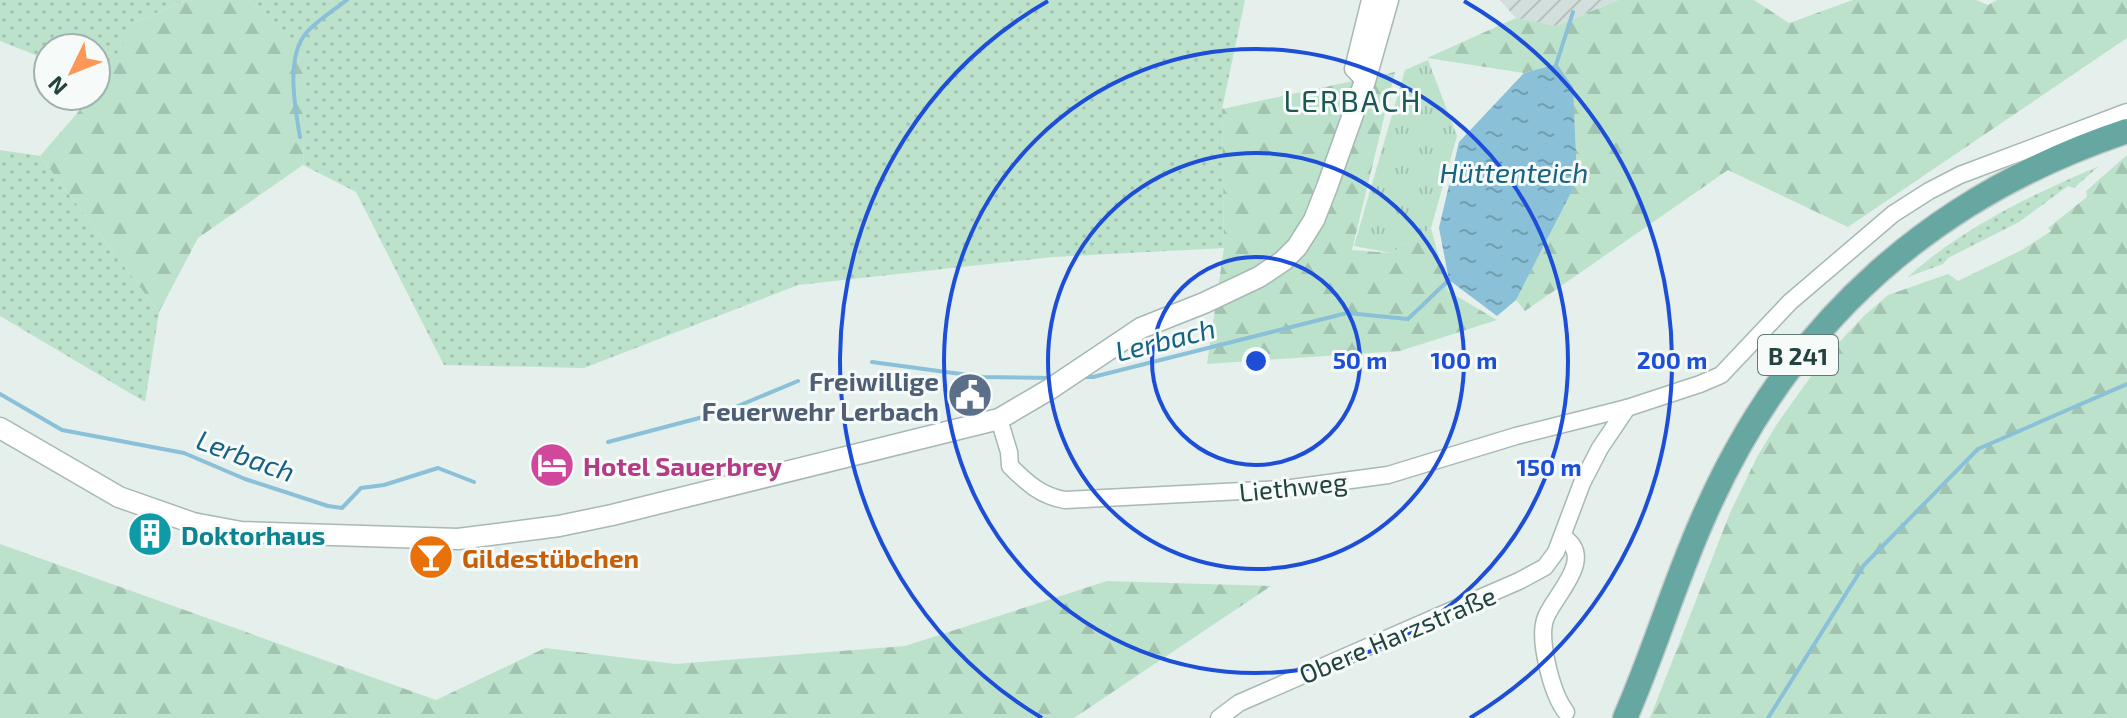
<svg xmlns="http://www.w3.org/2000/svg" width="2127" height="718" viewBox="0 0 2127 718" font-family="'Exo 2',sans-serif">
<style>
.industrial{fill:url(#industrial-furrows)}
.grass{fill:url(#grass-dots)}
.forest{fill:url(#forest-firs)}
.park{fill:url(#park-tufts)}
.water{fill:url(#water-ripples)}
.lines{fill:none;stroke-linecap:round;stroke-linejoin:round}
.stream{stroke:#8ac0d8;stroke-width:4}
.minor-casing{stroke:#a7b8b5;stroke-width:19}
.tertiary-casing{stroke:#a7b8b5;stroke-width:23}
.primary-casing{stroke:#c1cac9;stroke-width:27}
.minor{stroke:#fff;stroke-width:16}
.tertiary{stroke:#fff;stroke-width:20}
.primary{stroke:#66a8a1;stroke-width:24}
.ring{fill:none;stroke:#1d4ed8;stroke-width:4}
.labels{text-anchor:middle;dominant-baseline:central;stroke-width:6;stroke-linejoin:round;paint-order:stroke}
.shield{fill:#f6fbf9;stroke:#627a77;stroke-width:2}
.shield-label{font-size:24px;font-weight:bold;fill:#22433f}
.service-label{font-size:26px;font-weight:bold;fill:#4e5e75;stroke:#f6fbf9;text-anchor:end}
.hotel-label{font-size:26px;font-weight:bold;fill:#b23c85;stroke:#f6fbf9;text-anchor:start}
.street-label{font-size:26px;fill:#22433f;stroke:#f6fbf9}
.culture-label{font-size:26px;font-weight:bold;fill:#0d838f;stroke:#f6fbf9;text-anchor:start}
.food-label{font-size:26px;font-weight:bold;fill:#c56008;stroke:#f6fbf9;text-anchor:start}
.water-label{font-size:28px;font-style:italic;fill:#166285;stroke:#f6fbf9}
.quarter-label{font-size:30px;letter-spacing:2px;fill:#1c5752;stroke:#f6fbf9}
.centre{fill:#1d4ed8;stroke:#f6fbf9;stroke-width:4}
.ring-label{font-size:24px;text-anchor:middle;font-weight:bold;fill:#1d4ed8;stroke:#f6fbf9;stroke-width:6;stroke-linejoin:round;paint-order:stroke}
</style>
<defs>
<pattern id="industrial-furrows" width="10" height="10" patternUnits="userSpaceOnUse" patternTransform="scale(2)"><rect width="10" height="10" fill="#d3dfdc"/><path d="M-1 1l2-2M0 10L10 0M9 11l2-2" fill="none" stroke="#b5c1be"/></pattern>
<pattern id="grass-dots" width="8" height="8" patternUnits="userSpaceOnUse" patternTransform="scale(2)"><rect width="8" height="8" fill="#bde2cc"/><path d="M2 2h.1M6 6h.1" fill="none" stroke="#a2c3b0" stroke-width="1.8" stroke-linecap="round"/></pattern>
<pattern id="forest-firs" width="22" height="20" patternUnits="userSpaceOnUse" patternTransform="scale(2)"><rect width="22" height="20" fill="#bde2cc"/><path d="M5 1l3.5 6h-7zM16 11l3.5 6h-7z" fill="#a2c3b0"/></pattern>
<pattern id="park-tufts" width="24" height="20" patternUnits="userSpaceOnUse" patternTransform="scale(2)"><rect width="24" height="20" fill="#bde2cc"/><path d="M3 7l-1-3M5 7V3M7 7l1-3M15 17l-1-3M17 17v-4M19 17l1-3" fill="none" stroke="#a2c3b0"/></pattern>
<pattern id="water-ripples" width="26" height="14" patternUnits="userSpaceOnUse" patternTransform="scale(2)"><rect width="26" height="14" fill="#8ac0d8"/><path d="M2 4q2-2 4 0t4 0M15 11q2-2 4 0t4 0" fill="none" stroke="#709eb1"/></pattern>
</defs>
<rect width="100%" height="100%" fill="#e5efec"/>
<path class="industrial" d="M1500 0H1619L1556 26 1516 18Z"/>
<g class="grass">
<path d="M0 0H187L135 22 103 83 96 80V48H48V60L0 41Z"/>
<path d="M249 0H1245L1222 109 1224 248 1053 257 798 285 584 368 444 365 356 192 303 165 306 56Z"/>
<path d="M0 150 40 156 159 312 145 402 0 316Z"/>
<path d="M2099 166 2074 188 2068 186 2019 222 1948 258 1943 264 1908 277C1963 227 2032 195 2099 166Z"/>
</g>
<g class="forest">
<path d="M187 0H249L307 56 303 165 198 238 159 312 40 156 92 96H96V91L135 22Z"/>
<path d="M1619 0H1754L1789 23 1853 0H1976L1988 5 1997 0H2127V38L1848 227 1728 170 1525 311 1516 300 1577 181 1557 64 1524 73 1427 58 1516 18 1556 26Z"/>
<path d="M1395 72 1352 250 1391 253 1431 228 1448 291 1497 320 1400 351 1207 364 1224 248 1222 109Z"/>
<path d="M2127 155V718H1650L1730 513 1757 457 1777 424 1824 358 1865 315 1888 295 1948 274 1958 281 2022 250 2051 231 2048 228 2087 197 2086 191Z"/>
<path d="M0 544 436 700 545 648 675 664 905 646 1107 581 1271 586 1074 718H0Z"/>
</g>
<path class="park" d="M1428 60 1457 136 1431 228 1391 253 1354 246 1405 70Z"/>
<path class="water" d="M1557 64 1573 87 1577 181 1516 300 1497 316 1449 280 1439 228 1459 142 1524 73Z"/>
<g class="lines">
<g class="stream">
<path d="M1556 65 1573 12"/>
<path d="M300 137C295 108 285 56 307 32 318 20 334 10 347 0"/>
<path d="M872 362 983 377 1053 378"/>
<path d="M1082 377H1093L1347 313 1408 319 1452 277"/>
<path d="M0 394 62 430 184 453 245 479 328 506 342 508 361 488 384 485 438 468 474 482"/>
<path d="M608 442 726 411 798 381"/>
<path d="M1768 718 1864 565 1978 449 2127 384"/>
</g>
<g class="minor-casing">
<g id="minor">
<path d="M1365 81 1353 69 1370 0"/>
<path d="M999 419 1009 452 1010 466C1027 483 1041 496 1065 500L1284 489 1388 475 1516 436 1627 408 1700 384 1721 375 1790 302 1893 214 1929 191 1960 175 2127 112"/>
<path d="M1563 537C1596 558 1556 593 1546 617 1537 638 1552 694 1566 712"/>
<path d="M1219 718 1239 703 1519 581 1545 567 1556 552 1582 483 1600 448 1627 408"/>
</g>
</g>
<g class="tertiary-casing">
<path id="tertiary" d="M0 428 119 497 193 523 241 532 458 539 559 526 612 515 999 419 1050 389 1141 328 1204 303 1259 277 1283 261 1297 247 1314 220 1327 187 1365 81 1388 0"/>
</g>
<g class="primary-casing">
<path id="primary" d="M1625 718C1656 648 1677 573 1710 503 1794 320 1935 195 2127 131"/>
</g>
<use href="#minor" class="minor"/>
<use href="#tertiary" class="tertiary"/>
<use href="#primary" class="primary"/>
</g>
<g class="ring">
<circle cx="1256" cy="361" r="104"/>
<circle cx="1256" cy="361" r="208"/>
<circle cx="1256" cy="361" r="312"/>
<path d="M1042 718A416 416 0 0 1 1048 1M1464 1A416 416 0 0 1 1470 718"/>
</g>
<defs>
<g id="civic-disc" transform="scale(2.3)"><circle r="9.5" fill="#5c6f8a" stroke="#f6fbf9"/><path d="M-.6-6.5H3V-4.5H.6V-3L4-1V1h2V6H-6V1h2V-1L-.6-3ZM-1.2 2.5V6h2.4V2.5Z" fill="#fff"/></g>
<g id="hotel-disc" transform="scale(2.3)"><circle r="9.5" fill="#d1479c" stroke="#f6fbf9"/><path d="M-6-4.5h1.5V1H6V5H4.5V3h-9V5H-6ZM-4 0a1.8 1.8 0 1 1 3.6 0ZM.5 0V-2.5h3Q6-2.5 6 0Z" fill="#fff"/></g>
<g id="building-disc" transform="scale(2.3)"><circle r="9.5" fill="#0f9aa8" stroke="#f6fbf9"/><path d="M-4-6H4V6H1V3H-1V6H-4ZM-2.5-4.3h1.7v1.8h-1.7ZM.8-4.3h1.7v1.8H.8ZM-2.5-1h1.7V.8h-1.7ZM.8-1h1.7V.8H.8Z" fill="#fff"/></g>
<g id="bar-disc" transform="scale(2.3)"><circle r="9.5" fill="#e8710a" stroke="#f6fbf9"/><path d="M-6-5H6L.8 .8V4.5H3.5V6h-7V4.5H-.8V.8Z" fill="#fff"/></g>
</defs>
<g fill-rule="evenodd">
<use href="#civic-disc" x="970" y="395"/>
<use href="#hotel-disc" x="552" y="465"/>
<use href="#building-disc" x="150" y="534"/>
<use href="#bar-disc" x="431" y="557"/>
</g>
<g class="labels">
<rect class="shield" x="1758" y="335" width="80" height="40" rx="6"/>
<g class="shield-label">
<text x="1798" y="355">B 241</text>
</g>
<g class="service-label">
<text x="939" y="380">Freiwillige<tspan x="939" dy="30">Feuerwehr Lerbach</tspan></text>
</g>
<g class="hotel-label">
<text x="583" y="465">Hotel Sauerbrey</text>
</g>
<g class="street-label">
<text transform="translate(1293 486) rotate(-6)">Liethweg</text>
<text transform="translate(1397 634) rotate(-23)">Obere Harzstraße</text>
</g>
<g class="culture-label">
<text x="181" y="534">Doktorhaus</text>
</g>
<g class="food-label">
<text x="462" y="557">Gildestübchen</text>
</g>
<g class="water-label">
<text x="1514" y="172">Hüttenteich</text>
<text transform="translate(1165 339) rotate(-14)">Lerbach</text>
<text transform="translate(246 455) rotate(20)">Lerbach</text>
</g>
<g class="quarter-label">
<text x="1353" y="100">LERBACH</text>
</g>
</g>
<circle cx="1256" cy="361" r="12" class="centre"/>
<g class="ring-label">
<text x="1360" y="369">50 m</text>
<text x="1464" y="369">100 m</text>
<text x="1672" y="369">200 m</text>
<text x="1549" y="476">150 m</text>
</g>
<g transform="translate(72 72) rotate(227)"><circle r="38" fill="#f6fbf9" stroke="#a1b1af" stroke-width="2"/>
<path d="M0-6L14 30L0 20L-14 30Z" fill="#fc9856"/>
<text y="-12" font-size="22" font-weight="bold" text-anchor="middle" fill="#22433f">N</text>
</g>
</svg>
